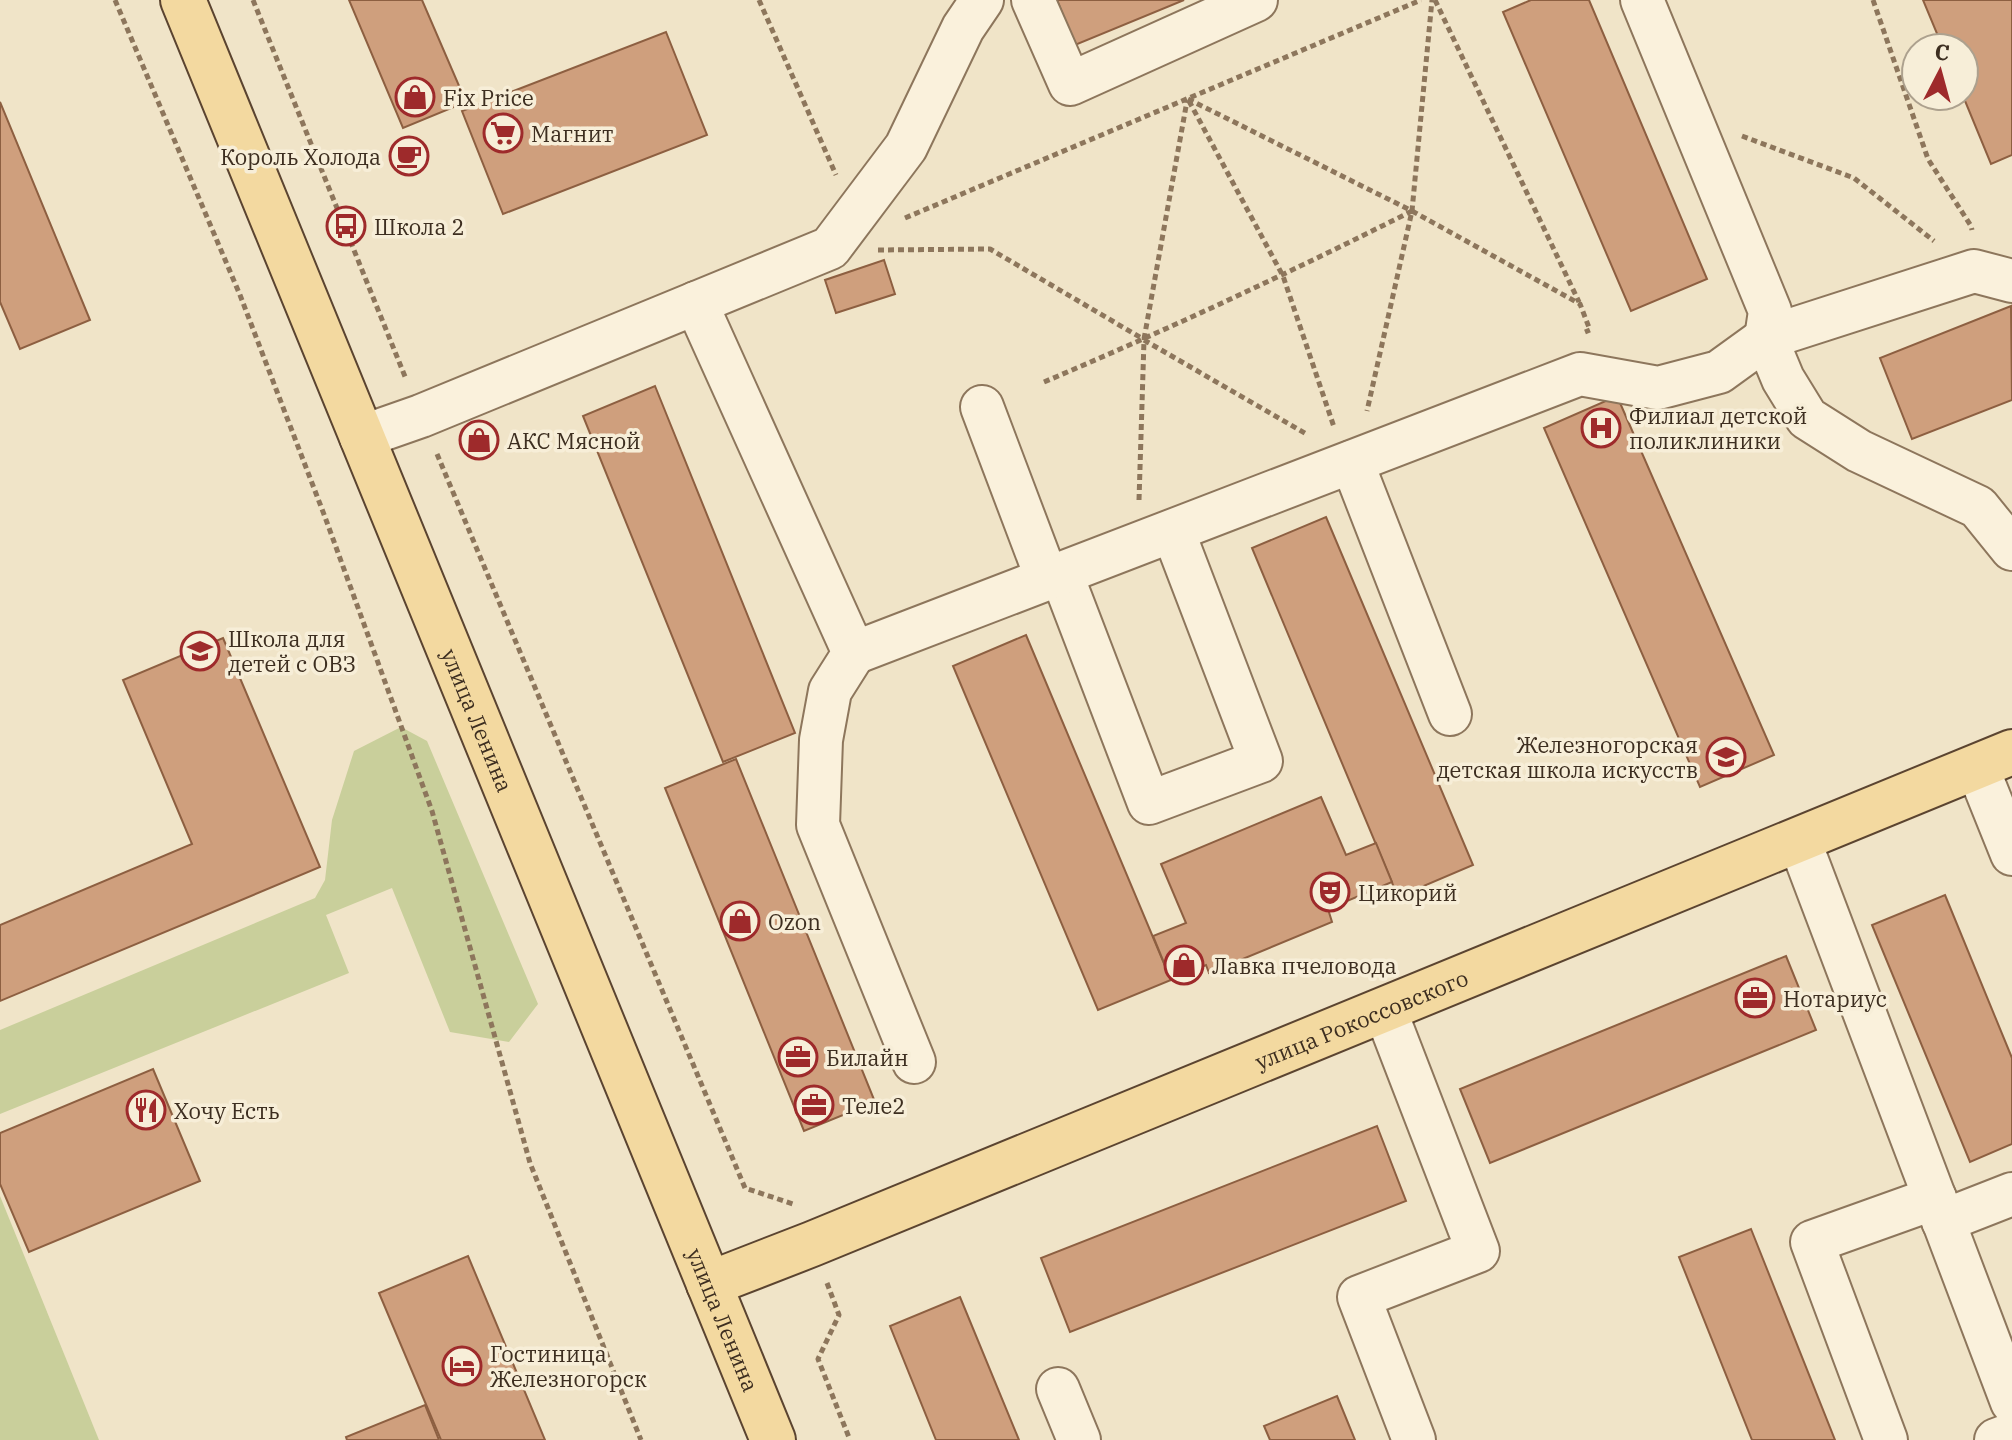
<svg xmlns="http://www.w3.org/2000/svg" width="2012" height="1440" viewBox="0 0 2012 1440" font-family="'IBM Plex Serif',serif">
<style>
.green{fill:#c9cf9b}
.building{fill:#cf9f7d;stroke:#8d5f41;stroke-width:2}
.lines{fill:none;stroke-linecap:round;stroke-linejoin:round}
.minor-casing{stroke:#8d765c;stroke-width:46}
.major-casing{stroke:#5b4430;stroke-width:48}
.path{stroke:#8d765c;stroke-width:5;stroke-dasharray:6 4;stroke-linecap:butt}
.minor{stroke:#faf1dc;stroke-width:42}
.major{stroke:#f3d9a0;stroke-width:44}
.labels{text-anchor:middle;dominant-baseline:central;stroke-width:7;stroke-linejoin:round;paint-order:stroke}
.poi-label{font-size:22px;fill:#3d2e20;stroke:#f7eed8;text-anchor:start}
.street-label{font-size:22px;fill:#3d2e20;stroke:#f7eed8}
</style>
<rect width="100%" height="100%" fill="#f0e4c8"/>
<g class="green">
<path d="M401 727 427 741 538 1004 509 1042 450 1032 392 888 326 915 349 973 0 1114V1030L315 898 325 880 332 820 354 751Z"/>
<path d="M0 1196 99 1440H0Z"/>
</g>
<g class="building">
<path d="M349 0H422L466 102 403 128Z"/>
<path d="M1057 0H1184L1075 45Z"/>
<path d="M1531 0H1589L1707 279 1631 311 1503 12Z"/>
<path d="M1923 0H2012V155L1991 164 1963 96 1964 48H1943Z"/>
<path d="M666 32 707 135 503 214 462 111Z"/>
<path d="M0 102 90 320 20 349 0 302Z"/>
<path d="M884 260 895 294 836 313 825 280Z"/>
<path d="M2011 306 2012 400 1912 439 1880 358Z"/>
<path d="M655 386 795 733 723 762 583 416Z"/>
<path d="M1617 396 1774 755 1700 787 1544 428Z"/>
<path d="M1326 517 1473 865 1398 897 1252 548Z"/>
<path d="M1026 635 1171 980 1098 1010 953 666Z"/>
<path d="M223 638 320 867 0 1001V925L192 844 123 680Z"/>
<path d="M736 759 875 1102 804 1131 665 788Z"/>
<path d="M1321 797 1346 855 1376 843 1392 882 1328 909 1332 922 1209 973 1206 965 1171 980 1153 936 1186 923 1161 864Z"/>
<path d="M1945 895 2012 1058V1144L1970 1162 1872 925Z"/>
<path d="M1786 956 1816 1030 1490 1163 1460 1089Z"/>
<path d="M153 1069 200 1181 29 1252 0 1184V1133Z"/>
<path d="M1377 1126 1406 1201 1070 1332 1041 1258Z"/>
<path d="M1751 1229 1835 1440H1752L1679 1257Z"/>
<path d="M468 1256 545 1440H441L379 1293Z"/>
<path d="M960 1297 1019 1440H936L890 1326Z"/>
<path d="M1337 1396 1355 1440H1270L1264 1426Z"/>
<path d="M425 1405 439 1440H347L346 1437Z"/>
</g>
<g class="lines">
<g class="minor-casing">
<g id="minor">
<path d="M1033 0 1070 84 1256 0"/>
<path d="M1642 0 1770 311 1766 338 1974 271 2012 281"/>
<path d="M696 303 854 653 830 691 821 740 818 825 914 1062"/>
<path d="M982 407 1047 579"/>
<path d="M361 437 421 416 830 248 906 147 963 28 982 0"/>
<path d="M1352 462 1450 714"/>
<path d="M1061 573 1149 803 1261 761 1173 531"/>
<path d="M854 653 1580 374 1658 388 1719 372 1766 338 1783 379 1807 418 1859 451 1978 507 2012 549"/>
<path d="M1977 767 2012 854"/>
<path d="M1799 840 2012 1402"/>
<path d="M1385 1010 1478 1251 1359 1297 1414 1440"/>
<path d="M1943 1221 2012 1194"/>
<path d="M1058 1389 1079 1440"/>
<path d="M1886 1440 1812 1242 1935 1198"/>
<path d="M1996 1440 2012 1434"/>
</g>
</g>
<g class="major-casing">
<g id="major">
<path id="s1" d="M183 0 773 1440"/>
<path id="s2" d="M709 1284 812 1244 2012 752"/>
</g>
</g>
<g class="path">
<path d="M115 0 240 295 325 517 432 811 530 1163 641 1440"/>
<path d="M253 0 406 379"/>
<path d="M759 0 836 175"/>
<path d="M1435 0 1579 302"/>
<path d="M1873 0 1928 159 1971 226 1972 230"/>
<path d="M1188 99 1412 211 1432 0"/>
<path d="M1189 101 1283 276 1334 427"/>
<path d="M1742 136 1854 178 1934 241"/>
<path d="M1412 211 1580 304 1590 330 1585 332"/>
<path d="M905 218 1421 0"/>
<path d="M878 250 990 249 1143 339"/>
<path d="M1144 339 1187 101"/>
<path d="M1044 382C1169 329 1291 272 1412 211L1367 411"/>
<path d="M437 454 745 1188 793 1204"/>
<path d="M1139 500 1144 340 1308 435"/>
<path d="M827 1283 839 1315 818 1359 850 1440"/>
</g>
<use href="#minor" class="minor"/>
<use href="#major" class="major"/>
</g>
<defs>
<g id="shop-ring" transform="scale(2)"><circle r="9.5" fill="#f7eed8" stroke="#9e2a2b" stroke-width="1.5"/><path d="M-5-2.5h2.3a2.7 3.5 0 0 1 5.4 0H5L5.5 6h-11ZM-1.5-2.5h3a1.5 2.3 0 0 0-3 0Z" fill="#9e2a2b"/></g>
<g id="supermarket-ring" transform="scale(2)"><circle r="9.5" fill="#f7eed8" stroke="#9e2a2b" stroke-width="1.5"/><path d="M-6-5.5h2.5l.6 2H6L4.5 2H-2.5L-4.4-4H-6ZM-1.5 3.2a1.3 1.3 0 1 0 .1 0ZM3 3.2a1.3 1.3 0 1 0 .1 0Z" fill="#9e2a2b"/></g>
<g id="cafe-ring" transform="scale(2)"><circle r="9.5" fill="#f7eed8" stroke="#9e2a2b" stroke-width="1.5"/><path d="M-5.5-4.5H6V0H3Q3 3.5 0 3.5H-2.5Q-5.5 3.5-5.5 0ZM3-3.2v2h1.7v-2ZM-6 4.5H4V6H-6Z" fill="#9e2a2b"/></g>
<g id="bus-ring" transform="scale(2)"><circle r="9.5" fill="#f7eed8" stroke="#9e2a2b" stroke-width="1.5"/><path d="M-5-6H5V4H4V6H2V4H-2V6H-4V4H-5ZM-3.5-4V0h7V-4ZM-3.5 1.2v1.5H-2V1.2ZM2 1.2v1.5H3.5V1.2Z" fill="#9e2a2b"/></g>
<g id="hospital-ring" transform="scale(2)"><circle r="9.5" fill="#f7eed8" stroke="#9e2a2b" stroke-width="1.5"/><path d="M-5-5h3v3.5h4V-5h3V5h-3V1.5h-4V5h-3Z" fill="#9e2a2b"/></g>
<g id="school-ring" transform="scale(2)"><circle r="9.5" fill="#f7eed8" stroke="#9e2a2b" stroke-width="1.5"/><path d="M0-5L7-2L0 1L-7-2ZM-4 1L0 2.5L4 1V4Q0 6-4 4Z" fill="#9e2a2b"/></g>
<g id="theatre-ring" transform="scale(2)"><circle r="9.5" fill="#f7eed8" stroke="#9e2a2b" stroke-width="1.5"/><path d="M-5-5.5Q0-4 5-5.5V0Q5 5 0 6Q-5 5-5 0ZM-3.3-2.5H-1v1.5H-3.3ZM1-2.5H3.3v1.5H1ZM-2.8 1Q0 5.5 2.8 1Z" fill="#9e2a2b"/></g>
<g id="office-ring" transform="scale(2)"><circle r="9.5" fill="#f7eed8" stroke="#9e2a2b" stroke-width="1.5"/><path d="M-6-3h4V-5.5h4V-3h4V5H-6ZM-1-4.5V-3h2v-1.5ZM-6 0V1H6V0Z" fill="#9e2a2b"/></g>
<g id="restaurant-ring" transform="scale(2)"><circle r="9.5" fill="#f7eed8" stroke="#9e2a2b" stroke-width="1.5"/><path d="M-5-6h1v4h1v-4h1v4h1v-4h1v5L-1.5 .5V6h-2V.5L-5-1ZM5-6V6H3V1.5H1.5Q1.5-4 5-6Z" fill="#9e2a2b"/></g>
<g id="hotel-ring" transform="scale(2)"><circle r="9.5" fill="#f7eed8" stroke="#9e2a2b" stroke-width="1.5"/><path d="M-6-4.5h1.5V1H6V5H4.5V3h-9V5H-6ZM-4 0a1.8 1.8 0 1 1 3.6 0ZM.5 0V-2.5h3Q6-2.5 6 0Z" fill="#9e2a2b"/></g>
</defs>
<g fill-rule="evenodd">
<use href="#shop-ring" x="415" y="97"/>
<use href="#supermarket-ring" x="503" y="133"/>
<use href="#cafe-ring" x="409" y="156"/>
<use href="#bus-ring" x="346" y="226"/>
<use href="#hospital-ring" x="1601" y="428"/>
<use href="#shop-ring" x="479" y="440"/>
<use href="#school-ring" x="200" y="651"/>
<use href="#school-ring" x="1726" y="757"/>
<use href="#theatre-ring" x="1330" y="892"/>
<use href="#shop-ring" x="740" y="921"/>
<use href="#shop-ring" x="1184" y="965"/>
<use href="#office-ring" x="1755" y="998"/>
<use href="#office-ring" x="798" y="1057"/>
<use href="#office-ring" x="814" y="1105"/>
<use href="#restaurant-ring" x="146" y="1110"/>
<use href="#hotel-ring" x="462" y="1366"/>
</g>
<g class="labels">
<g class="poi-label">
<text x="443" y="97">Fix Price</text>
<text x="531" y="133">Магнит</text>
<text x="381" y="156" text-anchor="end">Король Холода</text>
<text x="374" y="226">Школа 2</text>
<text x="1629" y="415">Филиал детской<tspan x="1629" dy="25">поликлиники</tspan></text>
<text x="507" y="440">АКС Мясной</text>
<text x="228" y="638">Школа для<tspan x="228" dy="25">детей с ОВЗ</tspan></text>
<text x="1698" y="744" text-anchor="end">Железногорская<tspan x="1698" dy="25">детская школа искусств</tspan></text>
<text x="1358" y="892">Цикорий</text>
<text x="768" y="921">Ozon</text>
<text x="1212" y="965">Лавка пчеловода</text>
<text x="1783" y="998">Нотариус</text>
<text x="826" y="1057">Билайн</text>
<text x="842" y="1105">Теле2</text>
<text x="174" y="1110">Хочу Есть</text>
<text x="490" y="1353">Гостиница<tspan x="490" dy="25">Железногорск</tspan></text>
</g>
<g class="street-label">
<text stroke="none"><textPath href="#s1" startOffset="778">улица Ленина</textPath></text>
<text stroke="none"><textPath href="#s2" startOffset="704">улица Рокоссовского</textPath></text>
<text stroke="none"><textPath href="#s1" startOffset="1426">улица Ленина</textPath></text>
</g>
</g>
<g transform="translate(1940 72) rotate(6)"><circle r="38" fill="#f7eed8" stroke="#ada18e" stroke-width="2"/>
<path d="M0-6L14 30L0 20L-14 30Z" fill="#9e2a2b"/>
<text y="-12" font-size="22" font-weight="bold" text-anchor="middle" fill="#3d2e20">С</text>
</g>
</svg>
